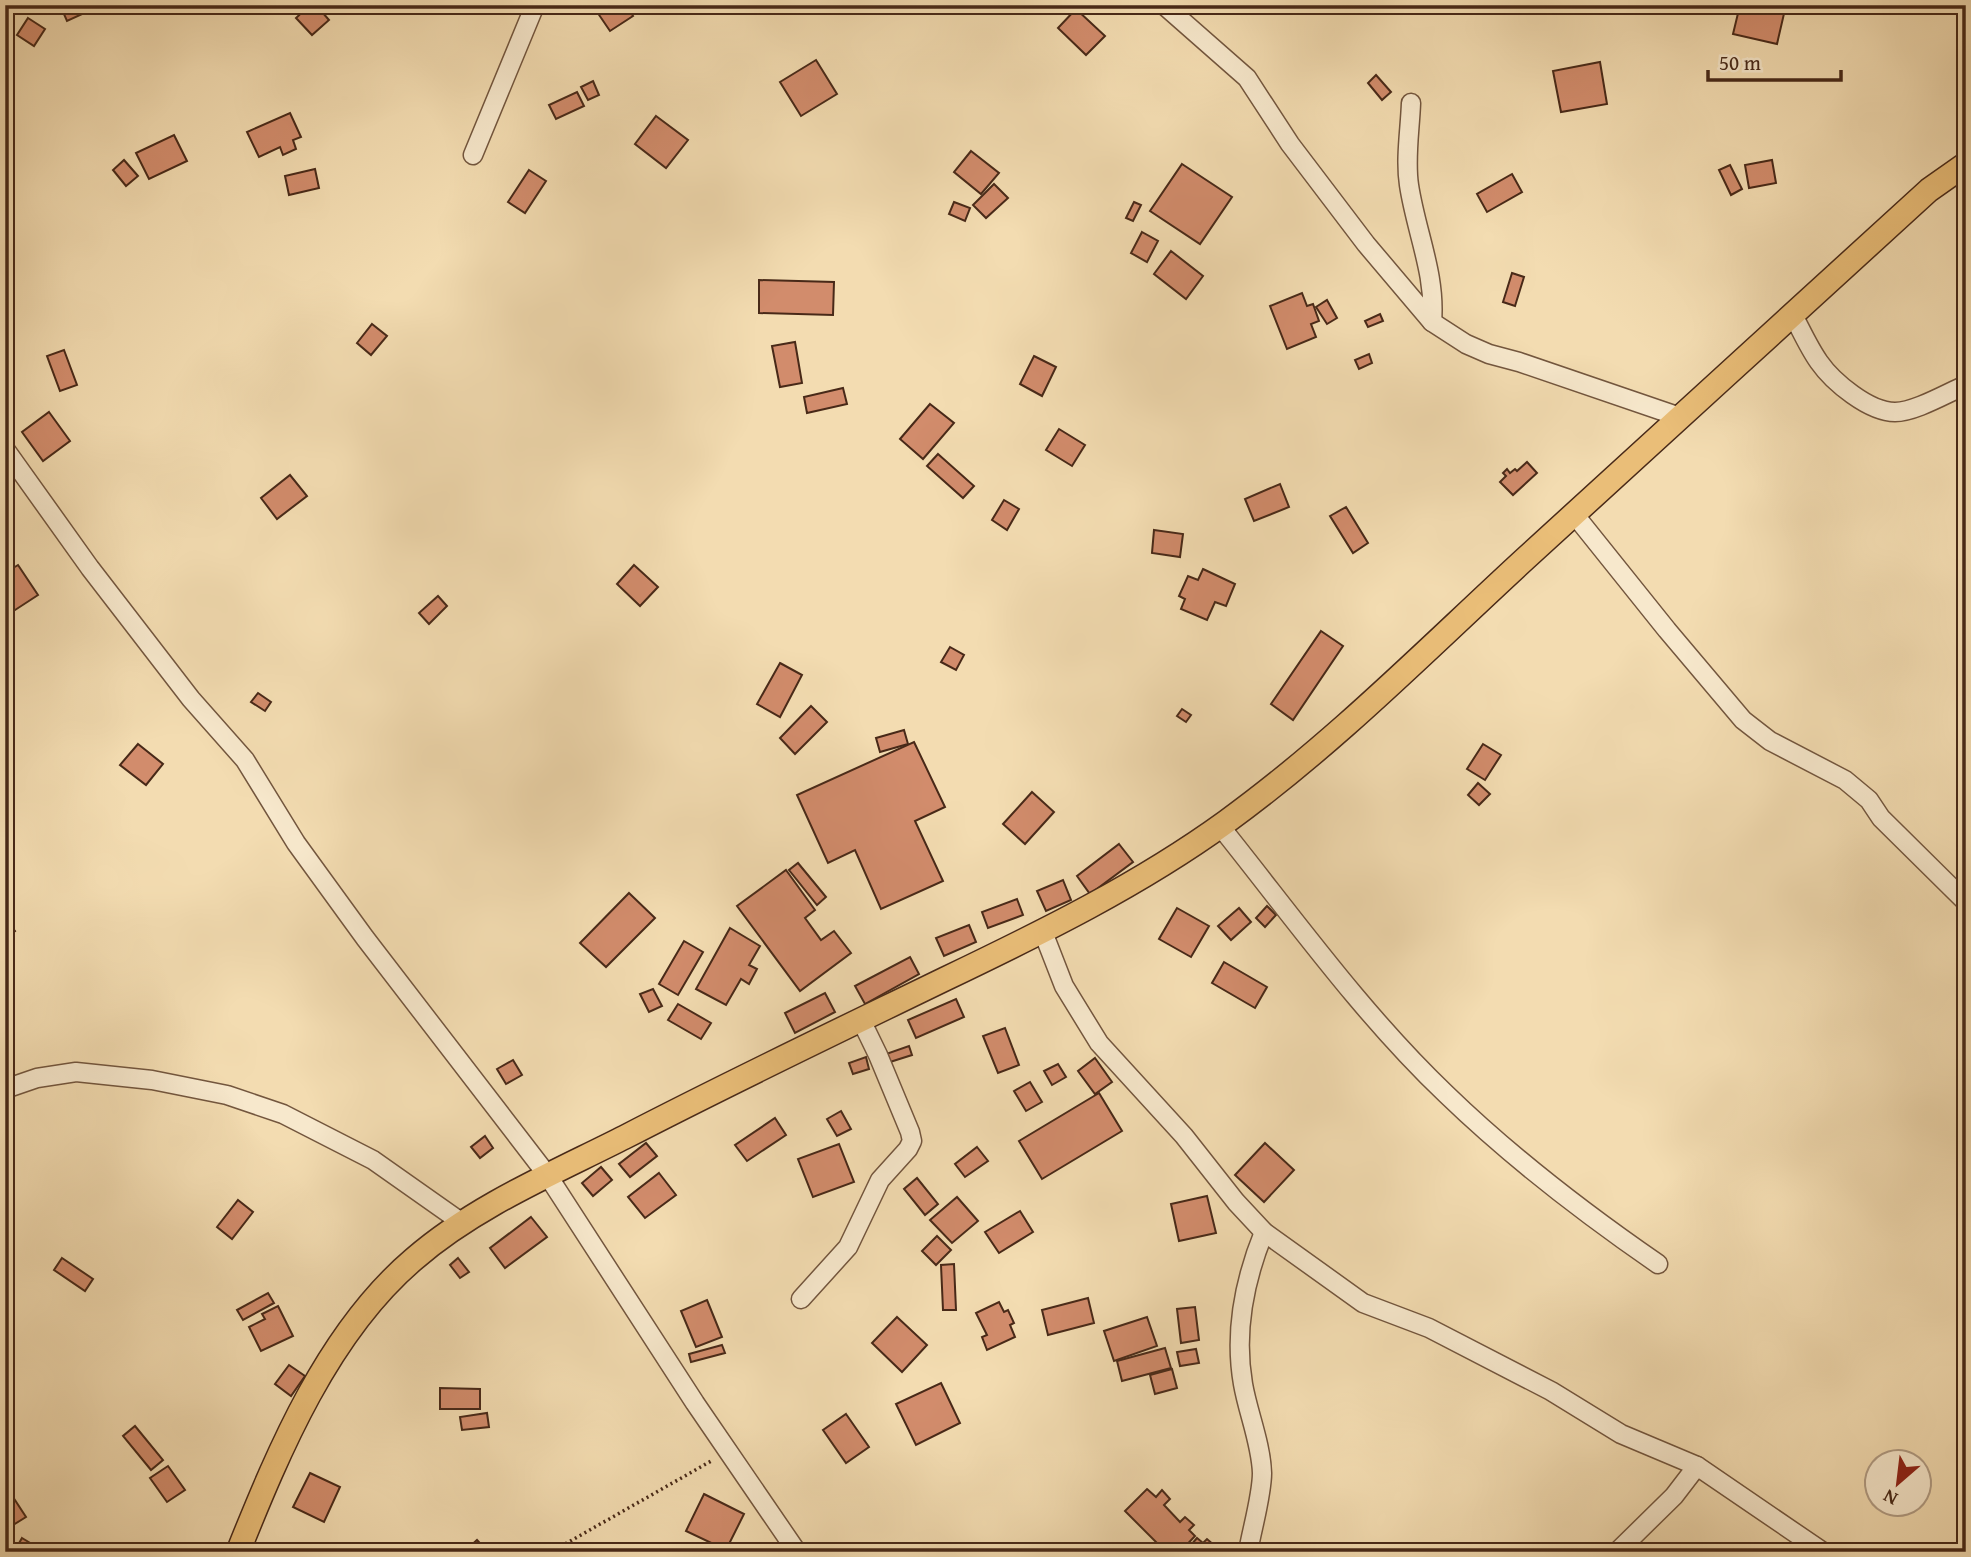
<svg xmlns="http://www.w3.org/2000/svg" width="1971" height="1557" viewBox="0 0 1971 1557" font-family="'Gentium Book Plus',serif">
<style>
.building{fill:#d28c6c;stroke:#482918;stroke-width:2}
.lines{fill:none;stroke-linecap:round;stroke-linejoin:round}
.minor-casing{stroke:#73563e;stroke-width:21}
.major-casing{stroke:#482918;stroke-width:26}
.path{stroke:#482918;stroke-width:3.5;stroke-dasharray:2 3.5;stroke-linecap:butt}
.minor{stroke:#f7e8cc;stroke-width:18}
.major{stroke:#eabe78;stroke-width:23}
</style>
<rect width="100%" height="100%" fill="#f3dcb1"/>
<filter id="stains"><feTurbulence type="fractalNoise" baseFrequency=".00286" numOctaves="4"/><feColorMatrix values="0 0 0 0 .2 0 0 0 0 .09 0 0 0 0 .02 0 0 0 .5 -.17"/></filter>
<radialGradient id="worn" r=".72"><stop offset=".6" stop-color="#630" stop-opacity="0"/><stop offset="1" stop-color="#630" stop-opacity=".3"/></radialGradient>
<g class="building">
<path d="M60 5H89L91 10 67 21Z"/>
<path d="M310 5H316L329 20 312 35 296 18Z"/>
<path d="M626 5 633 16 610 31 593 6Z"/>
<path d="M1740 5H1786L1777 44 1733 34Z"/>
<path d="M1076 9 1105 36 1086 55 1058 28Z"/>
<path d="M28 18 45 29 34 46 17 35Z"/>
<path d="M816 60 837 94 801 116 780 82Z"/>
<path d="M1600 62 1607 104 1561 112 1553 71Z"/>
<path d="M1376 75 1391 92 1382 100 1368 83Z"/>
<path d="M593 81 599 95 588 100 581 87Z"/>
<path d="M577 92 584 106 556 119 549 105Z"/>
<path d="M290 113 301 137 293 140 296 149 283 155 280 147 259 157 247 132Z"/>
<path d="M656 116 688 140 666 168 635 144Z"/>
<path d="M174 135 187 161 149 179 136 153Z"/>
<path d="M971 151 999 173 981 194 954 172Z"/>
<path d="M124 160 138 176 126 186 113 170Z"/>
<path d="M1772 160 1776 183 1749 188 1745 165Z"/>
<path d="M1182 164 1232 197 1200 244 1150 211Z"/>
<path d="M1730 165 1742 189 1731 195 1719 170Z"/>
<path d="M315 169 319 188 289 195 285 176Z"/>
<path d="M529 170 546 181 525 213 508 202Z"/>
<path d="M1512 174 1522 192 1487 212 1477 194Z"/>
<path d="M994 184 1008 198 986 218 973 205Z"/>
<path d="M954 202 970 208 965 221 949 214Z"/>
<path d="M1134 202 1141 205 1133 221 1126 218Z"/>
<path d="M1142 232 1158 241 1147 262 1131 253Z"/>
<path d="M1171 251 1203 276 1186 299 1154 274Z"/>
<path d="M1512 273 1524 277 1515 306 1503 302Z"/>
<path d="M759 280 834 282 833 315 759 313Z"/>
<path d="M1302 293 1307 306 1313 304 1319 321 1311 324 1316 337 1287 349 1270 306Z"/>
<path d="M1327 300 1337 318 1327 324 1316 307Z"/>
<path d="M1380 314 1383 321 1368 327 1365 321Z"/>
<path d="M372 324 387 336 371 355 357 343Z"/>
<path d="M795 342 802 383 780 387 772 346Z"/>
<path d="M64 350 77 385 60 391 47 356Z"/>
<path d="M1369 354 1372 363 1359 369 1355 360Z"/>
<path d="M1034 356 1056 367 1042 396 1020 384Z"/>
<path d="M843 388 847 404 807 413 804 397Z"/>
<path d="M930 404 954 423 923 459 900 439Z"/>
<path d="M49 412 70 441 43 461 22 432Z"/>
<path d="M1059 429 1085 445 1072 466 1046 450Z"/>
<path d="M938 454 974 486 963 498 927 466Z"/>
<path d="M1527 462 1537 473 1513 495 1500 482 1506 476 1503 473 1507 469 1510 473 1515 469 1517 471Z"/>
<path d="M290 475 307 496 277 519 261 498Z"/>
<path d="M1280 484 1289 507 1254 521 1245 499Z"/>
<path d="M1004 500 1019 509 1007 530 992 520Z"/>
<path d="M1346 507 1368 543 1353 553 1330 516Z"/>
<path d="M1154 530 1183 534 1180 557 1152 553Z"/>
<path d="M18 565 38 595 12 612 5 602V573Z"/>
<path d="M634 565 658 587 640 606 617 584Z"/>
<path d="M1203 569 1235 584 1226 606 1215 602 1207 620 1181 609 1185 599 1179 596 1188 576 1198 580Z"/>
<path d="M438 596 447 606 429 624 419 613Z"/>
<path d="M1321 631 1343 646 1293 720 1271 704Z"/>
<path d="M950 647 964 655 956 670 941 662Z"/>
<path d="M780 663 802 675 780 717 757 704Z"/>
<path d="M258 693 271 702 265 711 251 702Z"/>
<path d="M811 706 827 722 795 754 780 738Z"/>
<path d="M1182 709 1191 715 1186 722 1177 716Z"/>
<path d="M904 730 908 744 880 752 876 738Z"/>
<path d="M914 742 945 807 915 821 943 881 881 909 855 850 828 863 797 795Z"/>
<path d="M138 744 163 764 146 785 120 765Z"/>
<path d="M1483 744 1501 755 1485 780 1467 769Z"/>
<path d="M1478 783 1490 794 1479 805 1468 795Z"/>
<path d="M1032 792 1054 812 1025 844 1003 824Z"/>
<path d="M1119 844 1133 862 1090 894 1077 876Z"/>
<path d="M798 863 826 897 817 905 789 870Z"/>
<path d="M786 870 815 910 805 918 821 940 834 931 851 953 800 991 737 906Z"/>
<path d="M1063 880 1071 900 1046 911 1037 891Z"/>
<path d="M629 893 655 918 606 967 580 943Z"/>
<path d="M1017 899 1023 915 988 928 982 912Z"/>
<path d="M1267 906 1276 915 1265 927 1256 918Z"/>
<path d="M1177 908 1209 926 1191 957 1159 939Z"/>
<path d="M1239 908 1251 922 1231 940 1218 926Z"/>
<path d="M8 922 15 931 5 939V924Z"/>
<path d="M969 925 976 942 944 956 936 938Z"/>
<path d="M730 928 760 946 749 965 757 969 749 984 741 979 726 1005 696 989Z"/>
<path d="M684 941 703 952 678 995 659 984Z"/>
<path d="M910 957 919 974 865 1004 855 986Z"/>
<path d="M1224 962 1267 987 1255 1008 1212 983Z"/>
<path d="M653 989 662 1006 649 1012 640 994Z"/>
<path d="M825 993 835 1012 795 1033 785 1013Z"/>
<path d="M956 999 964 1017 916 1038 908 1020Z"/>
<path d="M678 1004 711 1023 701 1039 668 1020Z"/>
<path d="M1005 1028 1019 1065 998 1073 983 1036Z"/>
<path d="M909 1046 912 1055 890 1062 886 1054Z"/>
<path d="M866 1057 869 1069 853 1074 849 1063Z"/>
<path d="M1095 1058 1112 1082 1095 1094 1078 1071Z"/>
<path d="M513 1060 522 1075 506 1084 497 1069Z"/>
<path d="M1058 1064 1066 1077 1052 1085 1044 1071Z"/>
<path d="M1030 1082 1042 1102 1026 1111 1014 1091Z"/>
<path d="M1099 1093 1122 1131 1042 1179 1019 1141Z"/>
<path d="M841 1111 851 1129 837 1136 827 1119Z"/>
<path d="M775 1118 786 1135 747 1161 735 1145Z"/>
<path d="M485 1136 493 1148 480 1158 471 1147Z"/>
<path d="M646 1143 657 1156 630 1177 619 1164Z"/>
<path d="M1265 1143 1294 1170 1264 1202 1235 1175Z"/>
<path d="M839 1144 854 1182 813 1197 798 1159Z"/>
<path d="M977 1147 988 1161 965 1177 955 1164Z"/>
<path d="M601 1167 612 1180 593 1196 582 1183Z"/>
<path d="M659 1173 676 1195 645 1218 628 1197Z"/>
<path d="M917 1178 938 1204 925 1215 904 1189Z"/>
<path d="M1207 1196 1216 1233 1179 1241 1171 1204Z"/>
<path d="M957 1197 978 1221 952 1243 930 1220Z"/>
<path d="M238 1200 253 1212 232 1239 217 1227Z"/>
<path d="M1020 1211 1033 1232 999 1253 985 1232Z"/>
<path d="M531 1217 547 1237 505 1268 490 1248Z"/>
<path d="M937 1236 951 1250 936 1265 922 1251Z"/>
<path d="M62 1258 93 1279 85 1291 54 1270Z"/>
<path d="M458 1258 469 1272 460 1278 450 1265Z"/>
<path d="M954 1264 956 1310H943L941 1265Z"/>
<path d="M268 1293 274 1303 243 1320 237 1310Z"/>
<path d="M1088 1298 1094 1323 1048 1335 1042 1310Z"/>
<path d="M707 1300 722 1337 696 1347 681 1311Z"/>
<path d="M999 1302 1004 1312 1008 1310 1014 1323 1010 1325 1015 1337 987 1350 982 1337 987 1335 976 1313Z"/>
<path d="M278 1306 293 1336 261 1351 249 1327 265 1319 262 1314Z"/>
<path d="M1195 1307 1199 1340 1181 1343 1177 1309Z"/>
<path d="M897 1317 927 1345 902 1372 872 1343Z"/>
<path d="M1147 1317 1157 1346 1114 1361 1104 1331Z"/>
<path d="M722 1345 725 1353 691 1362 689 1354Z"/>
<path d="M1165 1348 1171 1368 1122 1381 1117 1361Z"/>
<path d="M1196 1349 1199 1363 1180 1366 1177 1352Z"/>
<path d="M289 1365 305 1376 291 1396 275 1384Z"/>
<path d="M1172 1369 1177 1388 1155 1394 1150 1375Z"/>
<path d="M941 1383 960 1423 916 1445 896 1404Z"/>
<path d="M440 1388 480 1389V1409H440Z"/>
<path d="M487 1413 489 1427 462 1430 460 1417Z"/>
<path d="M846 1414 869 1447 846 1463 823 1430Z"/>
<path d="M135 1426 163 1460 151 1470 123 1436Z"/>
<path d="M168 1466 185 1490 167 1502 150 1478Z"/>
<path d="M310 1473 340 1487 324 1522 293 1507Z"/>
<path d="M1147 1489 1156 1497 1162 1490 1170 1499 1164 1505 1180 1522 1185 1517 1194 1525 1189 1530 1195 1536 1180 1552H1166L1125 1511Z"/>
<path d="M704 1494 744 1514 726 1550 686 1531Z"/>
<path d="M13 1497 26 1517 5 1530V1501Z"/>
<path d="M22 1538 45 1552H14Z"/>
<path d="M1197 1538 1203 1543 1207 1539 1222 1552H1185Z"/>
<path d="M477 1540 486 1550 464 1552Z"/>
</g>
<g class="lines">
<g class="minor-casing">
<g id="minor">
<path d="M1164 5 1247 78 1290 144 1366 244 1432 322 1466 344 1489 354 1519 362 1680 417"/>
<path d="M1411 103C1410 130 1405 159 1409 185 1416 232 1436 274 1432 322"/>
<path d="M473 155 535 5"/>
<path d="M1793 315C1801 330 1809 348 1819 362 1833 382 1869 412 1895 412 1915 412 1947 393 1966 385"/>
<path d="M5 449 90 568 191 699 245 760 296 843 365 938 548 1176 695 1403 797 1552"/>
<path d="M1574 514 1667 630 1743 720 1770 741 1845 780 1869 800 1881 818 1966 902"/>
<path d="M1220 826C1293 917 1362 1014 1446 1094 1511 1157 1584 1213 1658 1264"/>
<path d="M1043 932 1064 986 1099 1043 1184 1136 1236 1202 1264 1232 1363 1303 1429 1328 1551 1391 1621 1434 1697 1466 1823 1552"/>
<path d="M5 1089 37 1078 76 1072 152 1080 227 1095 283 1114 373 1160 461 1222"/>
<path d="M801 1299 848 1247 880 1180 908 1149 912 1141 910 1132 878 1055 861 1020"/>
<path d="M1248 1552C1252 1529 1262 1495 1262 1473 1261 1443 1248 1413 1243 1384 1234 1332 1244 1281 1264 1232"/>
<path d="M1617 1552 1674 1496 1697 1466"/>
</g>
</g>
<g class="major-casing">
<path id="major" d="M238 1552C279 1450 328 1332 414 1259 475 1206 554 1173 625 1137 731 1082 838 1031 945 979 1041 933 1139 885 1226 822 1336 742 1427 649 1526 558 1660 435 1795 313 1929 190L1966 164"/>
</g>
<path class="path" d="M551 1552 713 1460"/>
<use href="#minor" class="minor"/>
<use href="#major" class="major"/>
</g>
<rect width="1971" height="1557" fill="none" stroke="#f3dcb1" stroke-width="28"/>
<rect x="7" y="7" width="1957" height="1543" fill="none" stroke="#482918" stroke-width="3.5"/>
<rect x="14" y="14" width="1943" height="1529" fill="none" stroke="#482918" stroke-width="2"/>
<g transform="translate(1898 1483) rotate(208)"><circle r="33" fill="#f7e8cc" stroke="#b19c84" stroke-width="2"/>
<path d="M0-5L12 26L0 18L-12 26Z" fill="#8f2418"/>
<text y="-10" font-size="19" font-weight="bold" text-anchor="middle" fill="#482918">N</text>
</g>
<path d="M1708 70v10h133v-10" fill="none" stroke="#482918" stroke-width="3.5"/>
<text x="1719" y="70" font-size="21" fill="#482918" stroke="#f7e8cc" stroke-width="5" paint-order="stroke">50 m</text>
<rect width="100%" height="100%" filter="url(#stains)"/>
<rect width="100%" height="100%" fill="url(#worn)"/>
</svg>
